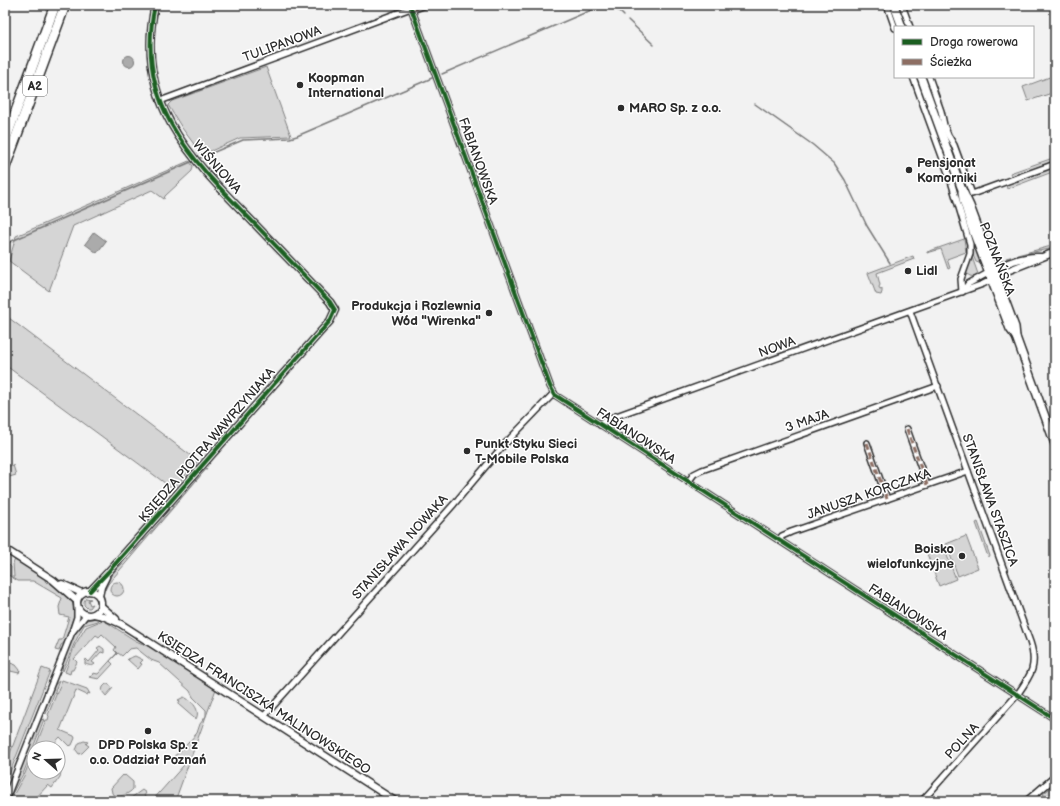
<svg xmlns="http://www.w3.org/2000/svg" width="1060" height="806" viewBox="0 0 1060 806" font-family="'Balsamiq Sans',sans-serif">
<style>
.green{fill:#d5d5d5;stroke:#808080}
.water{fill:#ababab;stroke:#787878}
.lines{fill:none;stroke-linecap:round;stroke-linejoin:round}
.stream{stroke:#787878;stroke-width:1.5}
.minor-casing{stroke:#2b2b2b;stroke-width:8}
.tertiary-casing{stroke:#2b2b2b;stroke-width:9}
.secondary-casing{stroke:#2b2b2b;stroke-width:10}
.motorway-casing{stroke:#2b2b2b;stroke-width:12}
.minor{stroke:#fff;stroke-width:5}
.tertiary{stroke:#fff;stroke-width:6}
.secondary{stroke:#fff;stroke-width:7}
.motorway{stroke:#fff;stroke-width:9}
.quiet{stroke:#8d6e63;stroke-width:3;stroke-dasharray:6 3;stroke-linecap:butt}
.cycleway-casing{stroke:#fff;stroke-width:6}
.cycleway{stroke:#1b5e20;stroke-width:4}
.poi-dot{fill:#2b2b2b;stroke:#fff;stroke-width:1.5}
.labels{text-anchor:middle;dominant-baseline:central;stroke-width:3;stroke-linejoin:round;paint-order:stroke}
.shield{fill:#fff;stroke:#6b6b6b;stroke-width:1}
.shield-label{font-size:12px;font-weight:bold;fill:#2b2b2b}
.street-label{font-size:13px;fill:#2b2b2b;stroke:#fff}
.poi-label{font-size:13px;font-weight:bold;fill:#2b2b2b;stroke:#fff;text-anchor:start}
</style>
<rect width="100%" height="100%" fill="#f2f2f2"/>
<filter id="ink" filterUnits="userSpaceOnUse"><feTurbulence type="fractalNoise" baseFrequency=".025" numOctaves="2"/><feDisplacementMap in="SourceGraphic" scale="8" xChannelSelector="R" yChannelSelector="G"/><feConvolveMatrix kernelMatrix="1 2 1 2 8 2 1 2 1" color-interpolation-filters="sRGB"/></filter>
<g filter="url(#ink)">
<g class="green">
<path d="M266 67 291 136 240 138 202 155 182 128 168 105 172 101Z"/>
<path d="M1055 75V92L1028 101 1023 87Z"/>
<path d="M1053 158 1054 161 1013 176 1011 175 1010 173Z"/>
<path d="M189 161 193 166 192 171 165 196 164 199 152 190 73 226 49 291 9 261 16 236Z"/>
<path d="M1055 167V171L1007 189 1006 184Z"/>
<path d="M964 239 966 252 947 259 950 268 948 269 941 249 927 253V252Z"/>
<path d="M972 242H974L981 261 979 263 976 262 973 255Z"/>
<path d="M1055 245V248L1028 253 1007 260 1006 258Z"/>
<path d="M913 256 914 259 877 273 880 285 879 287 880 290 882 289V292L881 295 876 294 868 273Z"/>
<path d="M972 257 978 274 976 277 970 276 967 274 966 271Z"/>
<path d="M5 315 198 461 173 489 5 365Z"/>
<path d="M13 465 16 475 6 478 5 467Z"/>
<path d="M207 468 108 584 105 590C106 576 121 566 130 556Z"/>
<path d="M978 522 990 556 988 557 976 523Z"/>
<path d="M966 536 978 568 958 576 946 544Z"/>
<path d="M943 545 956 579 939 586 926 551Z"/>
<path d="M15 560 46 578 45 581 47 583 49 580 72 599 74 616 64 643 61 645 59 651 55 650 59 640H62L69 617 60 615 59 607 62 598 33 581H18L5 573V566L9 565 11 567V577H14L13 563Z"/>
<circle cx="117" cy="589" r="7"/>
<path d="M86 598 91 599 88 600 90 605 93 604 90 608H87L84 605V601Z"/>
<path d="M96 617 100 618 98 621 84 625 74 644 63 671C59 661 76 628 85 621 88 619 93 619 96 617Z"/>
<path d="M103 620 136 641 150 647 216 689 175 801H152L184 765 174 756 180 752 197 733 200 724 206 716V710L193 697 190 691 159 663 151 660 136 648 129 649 122 656 118 653 110 661 113 664 99 679 89 677 92 676 93 673 98 674 117 653 114 650 116 647 102 634 99 637 96 635 74 659 77 662 73 670H71L70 674 65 672 75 645 86 627Z"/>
<path d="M100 646 104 649V653L101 652 92 662 95 664C92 667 89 665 85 664V662L86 659 89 662 99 650 97 648Z"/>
<path d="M135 656 143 660 140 663 142 664 138 669 127 659Z"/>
<path d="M5 661 16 665 20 670 19 673 6 670 7 666 5 665Z"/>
<path d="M42 668 50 671 5 785V764H6Z"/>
<path d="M62 680 87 689 90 694 88 693 87 695 76 690 60 730 74 736 75 738 72 745 69 746 60 737 50 748H35L46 720H48L49 716 48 715Z"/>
<path d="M59 681 46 714 44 711 45 709 53 686Z"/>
<path d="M106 684H108L113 688 106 696 102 691 103 687Z"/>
<path d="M184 697C192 701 201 710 196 719L194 718 178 704 180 701 178 700Z"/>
<path d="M44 719 23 774 8 801 39 723 41 720Z"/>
<path d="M84 741 88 742 86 744 89 746 82 753 79 754 76 750 79 743Z"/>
<path d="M34 751V772H58V768L61 772 60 777 52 788 48 785 33 801H10L24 776Z"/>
<path d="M123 775 124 776 125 775 133 782V789C129 794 121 797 114 796L112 793 111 788Z"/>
<path d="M1055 784V801H1051L1043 794Z"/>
<path d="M142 790 146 793 144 796 150 801H120L131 798Z"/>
</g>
<g class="water">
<circle cx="129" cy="61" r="5.5"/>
<path d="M94 232 106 241 97 253 85 244Z"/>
</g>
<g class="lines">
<g class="stream">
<path d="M613 5 624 16"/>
<path d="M628 20 654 45"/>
<path d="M442 74 603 5"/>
<path d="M755 104 813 145 834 163 845 180 867 226 890 263"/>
<path d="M200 158 243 140 290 138 297 136 432 78"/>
<path d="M5 244 191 162"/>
</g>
<g class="minor-casing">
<g id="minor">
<path d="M410 5 550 386 555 395 1055 719"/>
<path d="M887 5 895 28"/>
<path d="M902 5 910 27"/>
<path d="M412 10 426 5"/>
<path d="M913 77 951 181 970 244V254L961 279 962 292"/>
<path d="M929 77 941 111 944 125 948 135 954 145 972 194 1055 164"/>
<path d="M160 101 411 8"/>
<path d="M963 291 968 284 988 273"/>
<path d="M910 311 1030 642C1038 666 1031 675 1017 695L922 801"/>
<path d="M600 425 605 420 983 284 991 280"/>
<path d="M907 429 927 485"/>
<path d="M867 443 887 499"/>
<path d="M688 482 694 474 702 470 938 386"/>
<path d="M779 540 782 536 791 532 968 471"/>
<path d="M73 631 86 615"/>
<path d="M264 716 454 504 502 447 554 393"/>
<path d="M5 801 72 632 77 617V607"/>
</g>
</g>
<g class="tertiary-casing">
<g id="tertiary">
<path d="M990 272C1004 263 1024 256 1040 257"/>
<path d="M992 279 1007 271 1055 252"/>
<path d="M5 549 53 580 77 601"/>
<path d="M62 584 82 593"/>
<circle cx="89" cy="603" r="12"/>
<path d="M90 591 108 572 330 321 335 310 330 302C304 275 277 247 250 219 188 156 134 101 155 5"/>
<path d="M99 596 101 587 106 577"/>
<path d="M101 606 116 619"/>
<path d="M94 614 103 616 121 624 395 801"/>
<path d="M1027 801 1055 777"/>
</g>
</g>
<g class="secondary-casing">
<g id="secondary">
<path d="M894 5 902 27"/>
<path d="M921 77 961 187 970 206 1015 327 1016 337"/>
<path d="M962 192 963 199 971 226 1010 329 1016 337 1055 444"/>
</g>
</g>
<g class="motorway-casing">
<g id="motorway">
<path d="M5 141 55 5"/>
<path d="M5 167 65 5"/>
</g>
</g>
<use href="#minor" class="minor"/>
<use href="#tertiary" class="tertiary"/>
<use href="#secondary" class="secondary"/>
<use href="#motorway" class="motorway"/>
<g class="quiet">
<path d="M412 10 426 5"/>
<path d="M907 429 927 485"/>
<path d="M867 443 887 499"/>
</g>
<g class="cycleway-casing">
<g id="cycleway">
<path d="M410 5 550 386 555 395 1055 719"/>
<path d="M90 591 108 572 330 321 335 310 330 302C304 275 277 247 250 219 188 156 134 101 155 5"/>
</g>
</g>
<use href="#cycleway" class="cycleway"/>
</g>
</g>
<g class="poi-dot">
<circle cx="300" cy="85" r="4"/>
<circle cx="621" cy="108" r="4"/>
<circle cx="909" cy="170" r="4"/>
<circle cx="908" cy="271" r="4"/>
<circle cx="489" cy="313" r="4"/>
<circle cx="467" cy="451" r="4"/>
<circle cx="962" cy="556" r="4"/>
<circle cx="148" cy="731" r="4"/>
</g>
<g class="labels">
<rect class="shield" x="23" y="76" width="24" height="20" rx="3"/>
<g class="shield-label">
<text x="35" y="86">A2</text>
</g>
<g class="street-label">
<text transform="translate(282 44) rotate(-20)">TULIPANOWA</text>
<text transform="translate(478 161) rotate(70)">FABIANOWSKA</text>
<text transform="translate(217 167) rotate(49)">WIŚNIOWA</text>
<text transform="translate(997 259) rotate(69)">POZNAŃSKA</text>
<text transform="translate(777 347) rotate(-20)">NOWA</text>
<text transform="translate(807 421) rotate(-19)">3 MAJA</text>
<text transform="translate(636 436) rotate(33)">FABIANOWSKA</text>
<text transform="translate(207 445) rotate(-49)">KSIĘDZA PIOTRA WAWRZYNIAKA</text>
<text transform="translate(869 494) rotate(-19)">JANUSZA KORCZAKA</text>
<text transform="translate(990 500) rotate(70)">STANISŁAWA STASZICA</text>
<text transform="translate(400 547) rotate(-48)">STANISŁAWA NOWAKA</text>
<text transform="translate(908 612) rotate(33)">FABIANOWSKA</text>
<text transform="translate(264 703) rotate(33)">KSIĘDZA FRANCISZKA MALINOWSKIEGO</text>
<text transform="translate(962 741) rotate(-48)">POLNA</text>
</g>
<g class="poi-label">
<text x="308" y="78">Koopman<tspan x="308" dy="15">International</tspan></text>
<text x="629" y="108">MARO Sp. z o.o.</text>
<text x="917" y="163">Pensjonat<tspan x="917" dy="15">Komorniki</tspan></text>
<text x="916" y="271">Lidl</text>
<text x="481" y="306" text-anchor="end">Produkcja i Rozlewnia<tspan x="481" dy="15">Wód "Wirenka"</tspan></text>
<text x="475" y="444">Punkt Styku Sieci<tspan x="475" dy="15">T-Mobile Polska</tspan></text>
<text x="954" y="549" text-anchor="end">Boisko<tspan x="954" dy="15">wielofunkcyjne</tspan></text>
<text x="148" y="745" text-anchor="middle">DPD Polska Sp. z<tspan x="148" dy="15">o.o. Oddział Poznań</tspan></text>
</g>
</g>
<rect width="1060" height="806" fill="none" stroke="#fff" stroke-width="20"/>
<rect x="10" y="10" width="1040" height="786" fill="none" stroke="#2b2b2b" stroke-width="1.5" filter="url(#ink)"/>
<rect x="894" y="26" width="140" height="52" fill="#ffffff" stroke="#aaaaaa"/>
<rect x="902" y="39" width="20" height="6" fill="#1b5e20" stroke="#aaaaaa"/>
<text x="930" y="46" font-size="12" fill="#2b2b2b">Droga rowerowa</text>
<rect x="902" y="59" width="20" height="6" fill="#8d6e63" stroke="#aaaaaa"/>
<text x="930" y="66" font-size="12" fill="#2b2b2b">Ścieżka</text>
<g transform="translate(46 760) rotate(290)"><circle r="19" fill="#ffffff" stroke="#aaaaaa"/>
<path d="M0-3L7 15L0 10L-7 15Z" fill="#2b2b2b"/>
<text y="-6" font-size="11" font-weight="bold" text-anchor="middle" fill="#2b2b2b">N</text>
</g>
</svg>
